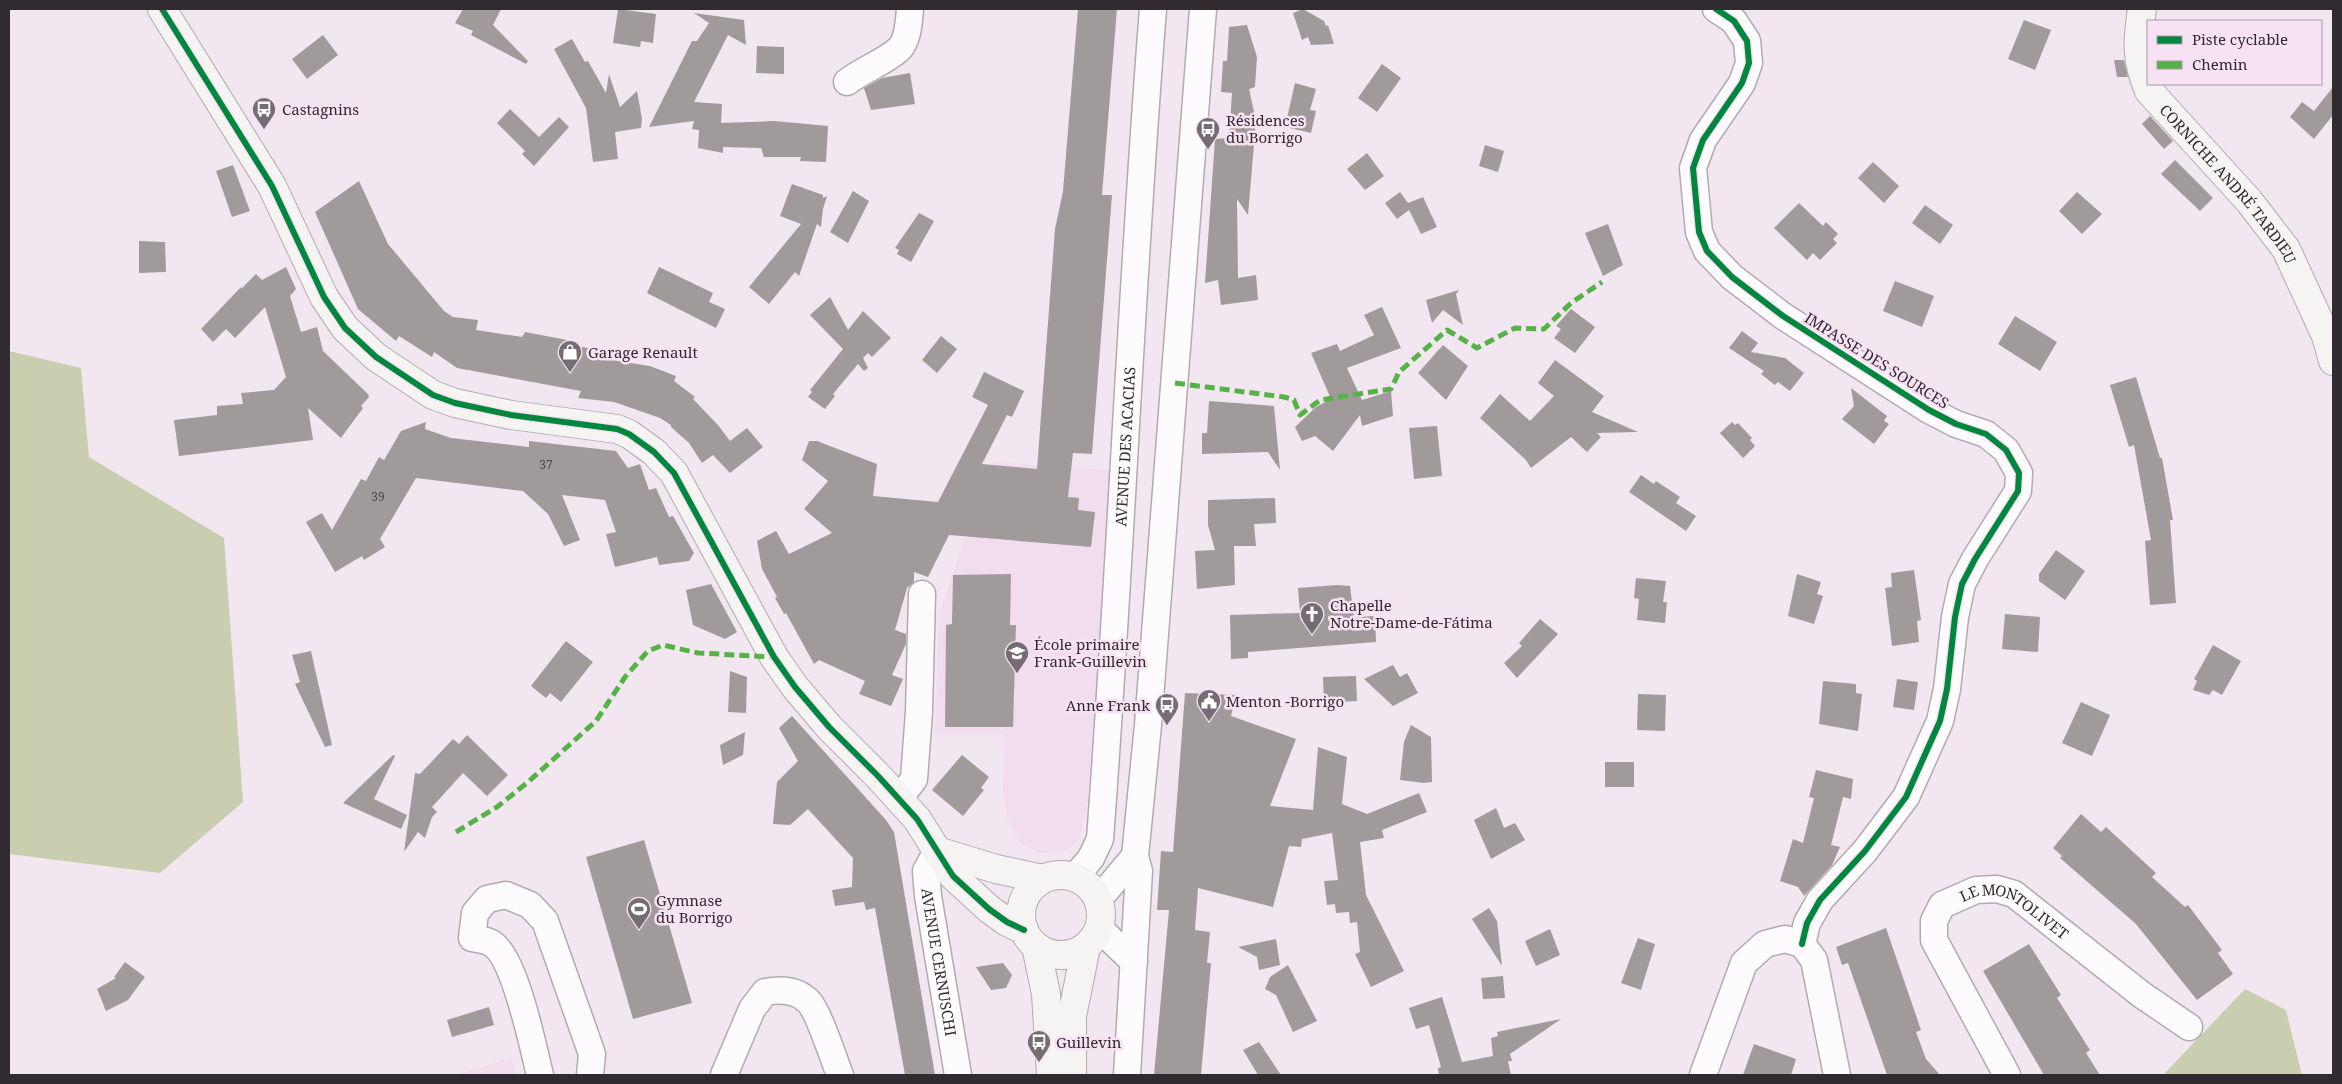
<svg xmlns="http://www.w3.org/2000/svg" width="2342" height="1084" viewBox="0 0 2342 1084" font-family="'Noto Serif',serif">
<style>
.built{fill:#f1ddee}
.forest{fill:#caceb1}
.building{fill:#a19a9a}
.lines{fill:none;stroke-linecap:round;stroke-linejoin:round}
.street-casing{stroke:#b2aab1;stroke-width:29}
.secondary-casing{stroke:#b2aab1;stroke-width:30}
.street{stroke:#fdfbfd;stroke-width:26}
.secondary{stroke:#f6f3f3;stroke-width:28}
.quiet{stroke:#56b246;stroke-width:5;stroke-dasharray:10 5;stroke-linecap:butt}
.cycleway-casing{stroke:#f7e2f4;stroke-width:9}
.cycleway{stroke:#00873e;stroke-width:6}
.labels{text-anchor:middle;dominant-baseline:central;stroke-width:5;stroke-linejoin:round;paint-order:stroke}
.number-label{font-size:12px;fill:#4e464b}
.poi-label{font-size:15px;fill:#322a31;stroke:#f7e2f4;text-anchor:start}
.street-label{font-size:15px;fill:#322a31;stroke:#f7e2f4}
</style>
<rect width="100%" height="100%" fill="#f2e7f0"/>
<g class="built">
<path d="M991 462 1113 470 1087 807 1080 839 1067 851 1039 853 1020 843 1007 818 1003 792 1004 735H935L939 614Z"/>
<path d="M511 1058 516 1075H455Z"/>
</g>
<g class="forest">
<path d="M9 351 81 368 89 457 224 538 243 802 160 873 9 854Z"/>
<path d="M2245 989 2286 1010 2302 1075H2163Z"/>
</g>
<g class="building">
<path d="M463 9H501L493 25 528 61 526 64 471 35 473 31 455 23Z"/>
<path d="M618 9 656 14 653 43 641 41 640 47 613 43Z"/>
<path d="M1078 9H1117L1102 195H1112L1092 454 1073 453 1068 497 1079 498 1078 510 1095 512 1091 547 949 535 928 577 914 572V582L907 588 895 630 906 634V644L892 675 903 679 891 706 859 694 865 681 819 660 814 664 786 613 784 614 775 598 777 597 762 569 757 541 776 531 789 554 832 533 804 509 828 481 802 460 809 441H817L877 464 873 496 938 502 988 405 972 397 984 372 1024 391 1012 417 1007 415 982 464 1037 469 1055 229 1063 191Z"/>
<path d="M1303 9 1324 21 1326 26 1328 25 1334 44 1311 45 1308 37 1302 40 1293 13Z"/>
<path d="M694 13 744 20 746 45 728 35 694 102 722 104 721 123 774 121 828 126 826 162 800 161 801 157H764L761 148 723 147V153L698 148 699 130 692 129 694 121 649 127 692 41H697L709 23Z"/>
<path d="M2024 20 2051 30 2035 70 2008 59Z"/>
<path d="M1247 25 1257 57 1255 87 1249 89 1256 121 1248 215 1237 199 1238 278 1256 275 1258 300 1221 305 1218 280 1205 283 1215 139 1229 138 1232 93 1221 92 1223 61H1227L1229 27Z"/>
<path d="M323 35 338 55 307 79 292 59Z"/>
<path d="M572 39 585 62 588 61 606 93 609 74 620 107 637 91 642 119 641 128 615 132 618 159 593 162 586 108 554 49Z"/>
<path d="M757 46 784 47V74L756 73Z"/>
<path d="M2114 60H2124L2128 77H2117Z"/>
<path d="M1382 64 1401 78 1377 112 1358 98Z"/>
<path d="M910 73 915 104 871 110 864 88 882 78Z"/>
<path d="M1295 83 1316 89 1310 110 1316 111 1311 133 1285 127Z"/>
<path d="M2333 87V115L2314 139 2290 117 2302 102 2314 111Z"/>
<path d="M510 109 539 137 559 117 569 127 534 166 522 154 525 151 497 123Z"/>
<path d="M2150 116 2173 141 2164 149 2142 124Z"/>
<path d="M1485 145 1504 151 1498 172 1479 166Z"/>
<path d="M1367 153 1384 176 1365 190 1347 169Z"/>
<path d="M2175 160 2213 198 2200 211 2161 174Z"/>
<path d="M1873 162 1899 186 1884 203 1858 178Z"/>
<path d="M233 165 250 211 232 217 216 171Z"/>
<path d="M359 181 388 244 444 311 453 317 478 320 476 330 522 337 525 332 578 342 577 346 598 350 607 355 605 359 650 366 676 376 674 381 695 397 693 399 718 425 730 441 747 428 763 447 730 473 713 455 702 463 689 443 671 427V425L660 418 614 402 578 398 581 391 457 368 434 352 432 357 399 336 396 341 358 309 315 212Z"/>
<path d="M792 184 823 195V198L827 196 823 209 821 227 817 224 799 276 795 272 769 304 749 287 801 224 780 216Z"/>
<path d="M853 191 869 201 848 243 830 232Z"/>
<path d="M1400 192 1408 203 1423 197 1437 227 1421 234 1409 210 1397 219 1385 203Z"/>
<path d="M2077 192 2102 214 2082 234 2059 211Z"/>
<path d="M1799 203 1823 226 1826 222 1838 234 1833 239 1837 243 1820 260 1813 253 1807 260 1774 228Z"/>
<path d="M1925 205 1953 225 1940 244 1912 223Z"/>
<path d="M919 213 934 221 911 262 897 254 899 250 895 248Z"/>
<path d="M1608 224 1623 265 1603 276 1585 233Z"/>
<path d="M139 241 165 242 166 272 139 273Z"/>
<path d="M286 267 296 289 290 296 301 332 317 327 323 351 368 394 369 397 361 406 363 408 341 438 308 408 313 440 179 456 174 420 217 415V406L243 404 241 393 274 390 286 377 265 307 235 338 226 329 213 342 201 329 241 287V289L256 274 262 280Z"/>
<path d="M659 267 713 293 709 302 725 309 716 328 647 293Z"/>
<path d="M1895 281 1934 296 1922 327 1883 311Z"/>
<path d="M1459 290 1456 294 1463 325 1443 310 1432 323 1426 300Z"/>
<path d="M830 297 848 330 863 311 891 338 872 357 868 353 863 358 868 368 864 371 858 364 833 394 835 396 825 409 808 397 812 392 810 390 843 349 810 315Z"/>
<path d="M1382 307 1401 348 1347 368 1362 400 1391 391 1393 416 1362 426 1360 415 1333 451 1315 436 1302 441 1295 427 1316 407 1331 399 1311 353 1337 344 1340 351 1374 335 1364 315Z"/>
<path d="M1571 309 1595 327 1575 353 1554 338 1561 329 1556 326Z"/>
<path d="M2015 316 2057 342 2040 371 1998 344Z"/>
<path d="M1742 331 1758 343 1751 352 1785 358 1804 373 1790 391 1778 382 1775 385 1761 374 1764 371 1729 348Z"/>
<path d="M941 336 957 349 937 373 922 360Z"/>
<path d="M1443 345 1468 366 1446 400 1418 373Z"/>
<path d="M1555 360 1604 396 1592 412 1638 432 1597 433 1601 437 1587 452 1571 437 1531 468 1526 460 1480 418 1500 394 1530 421 1554 396 1538 383Z"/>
<path d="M2136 377 2160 458H2162L2173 520H2170L2176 603 2150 605 2145 541 2151 540 2134 445 2129 447 2110 385Z"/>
<path d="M1851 388 1887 416 1884 421 1889 424 1874 444 1842 419 1854 406Z"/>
<path d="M1209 401 1274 406 1280 470 1268 452 1202 454V433H1207Z"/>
<path d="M426 422 425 429 451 438 529 447V441L616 451 628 468 640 464 649 490 656 488 669 517 673 516 694 553 689 561 659 565 657 557 615 567 606 534 616 532 605 500 562 495 580 540 564 546 548 514 523 491 416 478 380 539 385 547 364 560 362 556 335 572 306 522 322 513 332 530 361 479 366 481 379 457 384 460 401 431Z"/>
<path d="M1732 422 1735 425 1738 423 1752 438 1750 440 1755 446 1743 458 1720 433Z"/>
<path d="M1437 426 1442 476 1414 479 1409 428Z"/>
<path d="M1641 475 1654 484 1656 481 1680 497 1676 503 1696 516 1686 531 1629 492Z"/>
<path d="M1275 498 1276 523 1254 524 1256 546H1234L1235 585 1197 589 1195 551 1215 550 1208 525V500Z"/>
<path d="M2056 550 2085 571 2065 600 2039 581V574Z"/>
<path d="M1914 570 1921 620 1917 621 1919 642 1892 646 1885 588 1892 587 1891 573Z"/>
<path d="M1011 574 1010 625H1016L1013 727H945L946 625 952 624 953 575Z"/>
<path d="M1797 574 1821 582 1817 594 1823 596 1814 624 1788 616Z"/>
<path d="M1636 578 1666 581 1663 602H1667L1665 623 1637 620 1639 599 1634 598Z"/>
<path d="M711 584 737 632 725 639 693 625 686 590Z"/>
<path d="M1337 585 1350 586 1354 617 1375 616 1376 642 1248 652V658L1231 659 1230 615 1300 613 1298 588Z"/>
<path d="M2005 614 2040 617 2038 652 2002 649Z"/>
<path d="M1540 619 1558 634 1517 678 1504 663 1522 646 1519 643Z"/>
<path d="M566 641 593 662 561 702 550 693 546 698 531 686Z"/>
<path d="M2213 645 2241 661 2222 695 2213 690 2209 695 2193 690 2197 681 2194 679Z"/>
<path d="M311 651 332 745 325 747 295 684 300 682 292 655Z"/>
<path d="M1393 665 1400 677 1407 673 1418 693 1393 706 1364 679Z"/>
<path d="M730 671 747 677 746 713 728 712Z"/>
<path d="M1356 676 1357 701 1324 703 1323 677Z"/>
<path d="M1897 679 1918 682 1914 710 1893 707Z"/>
<path d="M1823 681 1856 684V693L1862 694 1858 731 1819 724Z"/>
<path d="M1185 693 1236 695 1231 716 1296 739 1270 806 1313 810 1318 747 1347 757 1342 804 1367 814 1419 793 1427 812 1382 830 1384 838 1360 842 1366 895 1404 971 1371 987 1355 954 1360 952 1357 922 1350 923 1349 912 1336 913 1335 904 1327 905 1324 881 1338 880 1332 833 1302 839 1301 847 1289 846 1273 907 1198 888 1195 930 1210 932 1207 963H1211L1201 1075H1154L1169 910H1157L1161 851 1173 852Z"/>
<path d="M1638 694 1666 695 1665 731 1637 730Z"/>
<path d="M2081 702 2110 715 2092 756 2062 743Z"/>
<path d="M792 716 886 820 894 832 935 1075H905L875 908 866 910 864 902 835 906 832 890 852 887 853 858 808 809 790 825 773 824 777 782 798 761 779 728Z"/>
<path d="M1411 725 1431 737 1432 782 1424 783 1400 780 1404 742Z"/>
<path d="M745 732 743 755 723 765 720 745Z"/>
<path d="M467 735 508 775 487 796 463 773 432 807 437 812 432 817 425 838 418 832 404 852 415 773 420 774 453 739 459 744Z"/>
<path d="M393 755 395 756 374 799 407 815 401 829 343 803Z"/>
<path d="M962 755 989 777 981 788 984 790 963 816 932 790Z"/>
<rect x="1605" y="762" width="29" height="25"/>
<path d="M1816 770 1853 779 1851 799 1843 797 1831 845 1840 847 1832 865 1804 896 1798 887 1780 881 1793 839 1803 843 1814 798 1809 797Z"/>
<path d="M1496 808 1504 828 1515 823 1525 840 1491 859 1474 820Z"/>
<path d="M2081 814 2101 832 2106 827 2156 873 2152 877 2185 907 2188 905 2222 950 2218 953 2233 974 2197 1000 2136 924 2060 858 2062 856 2053 848Z"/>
<path d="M644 840 692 1003 633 1019 586 857Z"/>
<path d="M1489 908 1497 921 1502 966 1472 919Z"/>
<path d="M1886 928 1921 1030 1916 1032 1926 1059 1940 1075H1887L1848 963 1842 965 1836 947Z"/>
<path d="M1550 929 1560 955 1536 966 1525 941Z"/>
<path d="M1638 938 1655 944 1641 990 1621 983Z"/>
<path d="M1276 939 1280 965 1259 970 1257 957 1238 947Z"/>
<path d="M2029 944 2061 995 2057 998 2090 1050 2086 1053 2100 1075H2044L1983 971Z"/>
<path d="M125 962 145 977 128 1000 106 1011 97 989 116 978 114 977Z"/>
<path d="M1003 963 1012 975 1006 988 991 990 976 967Z"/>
<path d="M1288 965 1317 1021 1293 1032 1276 995 1265 989 1270 977Z"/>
<path d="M1503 976 1505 998 1483 999 1481 978Z"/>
<path d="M1442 997 1462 1062 1493 1056 1491 1038 1498 1036 1497 1032 1561 1019 1510 1054 1512 1061H1508L1511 1075H1439L1438 1068 1441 1067 1429 1025 1416 1029 1409 1008Z"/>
<path d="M489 1007 494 1025 452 1037 447 1020Z"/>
<path d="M1259 1042 1281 1075H1258L1243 1050Z"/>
<path d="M1754 1044 1796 1059 1791 1075H1743Z"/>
</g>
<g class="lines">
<g class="street-casing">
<g id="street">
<path d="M1716 9 1734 21 1747 41 1749 63 1742 83 1703 140 1693 168 1699 232 1707 251 1732 277 1783 316 1929 410 1956 424 1986 434 2006 450 2019 473 2018 491 1975 559 1962 584 1955 617 1947 689 1940 721 1906 797 1865 851 1820 900 1807 923 1802 944"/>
<path d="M847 82C862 70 883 63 898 50 908 42 909 21 910 9"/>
<path d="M899 799 914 779 919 712 922 594"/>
<path id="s1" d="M937 851 926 871 928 896 958 1075"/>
<path id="s2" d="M1075 877 1091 858 1100 839C1121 562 1131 285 1153 9"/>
<path d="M1098 900 1135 856"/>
<path d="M1099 928 1134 962"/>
<path d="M540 1075C533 1047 515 956 491 943 486 940 478 939 472 938L475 913 487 899 506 895 530 905 545 921 592 1054 590 1075"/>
<path d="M724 1075 752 1009 765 992C780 989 796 989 808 1001 818 1010 834 1060 840 1075"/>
<path d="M1127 1075 1139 871 1135 856 1148 725 1203 9"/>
<path d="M1703 1075 1744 963 1765 944 1785 939 1802 944 1814 960 1837 1075"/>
<path id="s3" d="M2007 1075 1934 940V921L1942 905 1976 890 1997 889 2014 894 2142 995 2189 1027"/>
</g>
</g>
<g class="secondary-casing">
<g id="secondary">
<path d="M162 9 272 186 324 297 345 328 376 357 433 395 455 403 511 415 617 429 629 434 654 452 674 473 774 657 795 687 829 727 878 776 917 819 953 876 989 909 1007 922 1024 930"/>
<path id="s4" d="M2142 9C2137 42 2136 60 2149 91L2249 201 2286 249 2326 336 2333 361"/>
<path d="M937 851 996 869 1043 879"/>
<circle cx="1061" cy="915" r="40"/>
<path d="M1036 946 1046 994 1051 1075"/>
<path d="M1072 1075V1016L1086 947"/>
</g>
</g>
<use href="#street" class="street"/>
<use href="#secondary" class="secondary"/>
<g class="quiet">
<path d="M1175 383 1284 397 1294 400 1300 415 1320 400 1391 389 1399 372 1447 330 1477 348 1515 328 1544 329 1571 303 1602 282"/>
<path d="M456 832 497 807 528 782 596 721 625 677 648 651 663 645 698 653 774 657"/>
</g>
<g class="cycleway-casing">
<g id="cycleway">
<path d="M162 9 272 186 324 297 345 328 376 357 433 395 455 403 511 415 617 429 629 434 654 452 674 473 774 657 795 687 829 727 878 776 917 819 953 876 989 909 1007 922 1024 930"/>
<path d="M1716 9 1734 21 1747 41 1749 63 1742 83 1703 140 1693 168 1699 232 1707 251 1732 277 1783 316 1929 410 1956 424 1986 434 2006 450 2019 473 2018 491 1975 559 1962 584 1955 617 1947 689 1940 721 1906 797 1865 851 1820 900 1807 923 1802 944"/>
</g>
</g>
<use href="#cycleway" class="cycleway"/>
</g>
<defs>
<g id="bus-pin" transform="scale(1.25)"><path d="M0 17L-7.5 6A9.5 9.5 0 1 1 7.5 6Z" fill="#756c74" stroke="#f7e2f4"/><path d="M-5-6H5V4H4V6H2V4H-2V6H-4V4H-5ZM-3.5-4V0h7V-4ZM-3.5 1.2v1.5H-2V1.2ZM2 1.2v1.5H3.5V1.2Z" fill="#fff"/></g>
<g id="shop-pin" transform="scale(1.25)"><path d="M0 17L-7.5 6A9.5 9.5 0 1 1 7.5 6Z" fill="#756c74" stroke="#f7e2f4"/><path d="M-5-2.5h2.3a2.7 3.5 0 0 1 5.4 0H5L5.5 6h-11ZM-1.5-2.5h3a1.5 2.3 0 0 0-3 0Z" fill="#fff"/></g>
<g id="church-pin" transform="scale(1.25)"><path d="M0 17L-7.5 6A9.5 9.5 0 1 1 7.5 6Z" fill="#756c74" stroke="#f7e2f4"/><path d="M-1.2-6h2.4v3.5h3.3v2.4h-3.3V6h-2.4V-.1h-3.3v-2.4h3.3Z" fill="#fff"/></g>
<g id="school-pin" transform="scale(1.25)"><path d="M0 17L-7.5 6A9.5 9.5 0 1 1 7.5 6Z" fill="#756c74" stroke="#f7e2f4"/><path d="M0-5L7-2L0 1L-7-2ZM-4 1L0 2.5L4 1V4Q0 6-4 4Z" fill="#fff"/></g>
<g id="civic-pin" transform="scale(1.25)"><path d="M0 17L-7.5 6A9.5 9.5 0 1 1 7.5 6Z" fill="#756c74" stroke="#f7e2f4"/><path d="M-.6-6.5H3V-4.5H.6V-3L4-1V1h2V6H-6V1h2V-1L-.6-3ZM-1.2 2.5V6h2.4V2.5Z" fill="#fff"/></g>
<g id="stadium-pin" transform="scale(1.25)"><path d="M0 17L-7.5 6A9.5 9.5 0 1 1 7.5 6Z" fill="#756c74" stroke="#f7e2f4"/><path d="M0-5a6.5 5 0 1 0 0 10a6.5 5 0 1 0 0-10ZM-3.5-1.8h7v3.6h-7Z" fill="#fff"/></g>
</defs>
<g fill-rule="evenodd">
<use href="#bus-pin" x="264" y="109"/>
<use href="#bus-pin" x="1208" y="129"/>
<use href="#shop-pin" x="570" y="352"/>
<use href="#church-pin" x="1312" y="614"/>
<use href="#school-pin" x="1017" y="653"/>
<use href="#civic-pin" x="1209" y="701"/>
<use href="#bus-pin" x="1167" y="705"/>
<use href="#stadium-pin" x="639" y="909"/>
<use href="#bus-pin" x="1039" y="1042"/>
</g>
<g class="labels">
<g class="number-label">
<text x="546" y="464">37</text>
<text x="378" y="496">39</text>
</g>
<g class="poi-label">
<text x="282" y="109">Castagnins</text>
<text x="1226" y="120">Résidences<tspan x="1226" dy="17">du Borrigo</tspan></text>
<text x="588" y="352">Garage Renault</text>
<text x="1330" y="605">Chapelle<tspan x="1330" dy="17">Notre-Dame-de-Fátima</tspan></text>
<text x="1034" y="644">École primaire<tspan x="1034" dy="17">Frank-Guillevin</tspan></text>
<text x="1226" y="701">Menton -Borrigo</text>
<text x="1150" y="705" text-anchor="end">Anne Frank</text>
<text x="656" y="900">Gymnase<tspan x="656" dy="17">du Borrigo</tspan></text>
<text x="1056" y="1042">Guillevin</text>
</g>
<g class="street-label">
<text stroke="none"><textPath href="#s4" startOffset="206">CORNICHE ANDRÉ TARDIEU</textPath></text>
<text transform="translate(1877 360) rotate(32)">IMPASSE DES SOURCES</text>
<text stroke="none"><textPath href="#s2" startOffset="439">AVENUE DES ACACIAS</textPath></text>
<text stroke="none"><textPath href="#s3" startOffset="272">LE MONTOLIVET</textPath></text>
<text stroke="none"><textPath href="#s1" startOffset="115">AVENUE CERNUSCHI</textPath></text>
</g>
</g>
<rect width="2342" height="1084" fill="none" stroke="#322a31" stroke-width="20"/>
<rect x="2147" y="20" width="175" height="65" fill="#f7e2f4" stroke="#a898a6"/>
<rect x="2157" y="36" width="25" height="8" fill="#00873e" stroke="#a898a6"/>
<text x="2192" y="45" font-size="15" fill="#322a31">Piste cyclable</text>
<rect x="2157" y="61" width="25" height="8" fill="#56b246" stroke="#a898a6"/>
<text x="2192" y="70" font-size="15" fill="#322a31">Chemin</text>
</svg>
